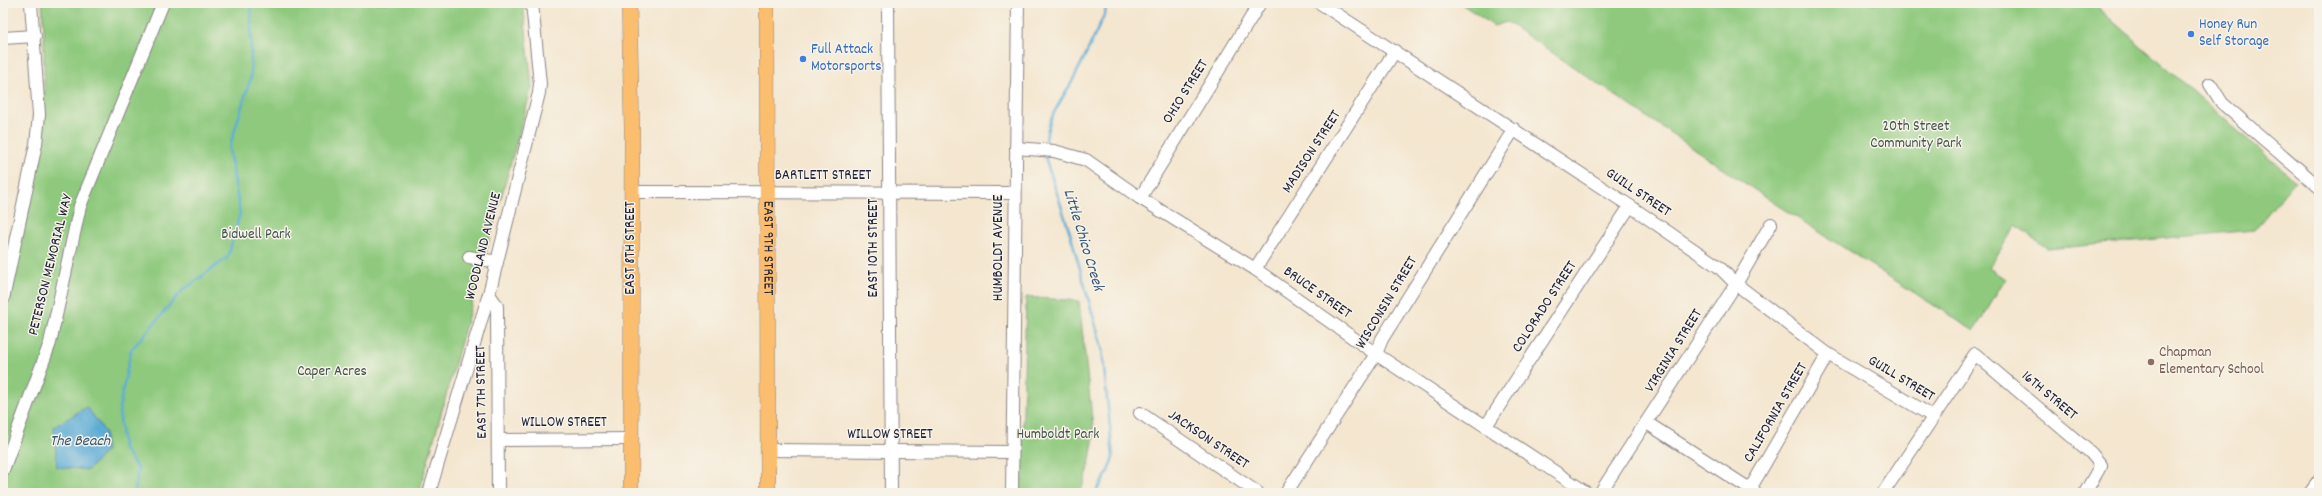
<svg xmlns="http://www.w3.org/2000/svg" width="2322" height="496" viewBox="0 0 2322 496" font-family="Dekko,sans-serif">
<style>
.green{fill:#8ec97d;stroke:#58765c}
.water{fill:#5bacd6;stroke:#3e6788}
.lines{fill:none;stroke-linecap:round;stroke-linejoin:round}
.stream{stroke:#5bacd6;stroke-width:2.5}
.minor-casing{stroke:#8b8485;stroke-width:14}
.major-casing{stroke:#8b8485;stroke-width:16}
.minor{stroke:#fff;stroke-width:12}
.major{stroke:#fbbd6e;stroke-width:15}
.shop-dot{fill:#3f7fe0;stroke:#f7f3e8;stroke-width:1.5}
.education-dot{fill:#8d6e63;stroke:#f7f3e8;stroke-width:1.5}
.labels{text-anchor:middle;dominant-baseline:central;stroke-width:3;stroke-linejoin:round;paint-order:stroke}
.shop-label{font-size:15px;fill:#366cbe;stroke:#f7f3e8;text-anchor:start}
.street-label{font-size:15px;fill:#22223b;stroke:#f7f3e8}
.park-label{font-size:15px;fill:#42544f;stroke:#f7f3e8}
.education-label{font-size:15px;fill:#785e54;stroke:#f7f3e8;text-anchor:start}
.water-label{font-size:16px;font-style:italic;fill:#395979;stroke:#f7f3e8}
</style>
<rect width="100%" height="100%" fill="#f7f3e8"/>
<filter id="ink" filterUnits="userSpaceOnUse"><feTurbulence type="fractalNoise" baseFrequency=".025" numOctaves="2"/><feDisplacementMap in="SourceGraphic" scale="8" xChannelSelector="R" yChannelSelector="G"/><feConvolveMatrix kernelMatrix="1 2 1 2 8 2 1 2 1" color-interpolation-filters="sRGB"/></filter>
<filter id="wash" filterUnits="userSpaceOnUse"><feTurbulence type="fractalNoise" baseFrequency=".012" numOctaves="4" result="noise"/><feDisplacementMap in="SourceGraphic" scale="16" xChannelSelector="R" yChannelSelector="G"/><feGaussianBlur stdDeviation="0.9" result="paint"/><feColorMatrix in="noise" values="0 0 0 0 0 0 0 0 0 0 0 0 0 0 0 0 0 1.4 0 .05"/><feComposite in="paint" operator="in"/></filter>
<g filter="url(#wash)">
<rect width="100%" height="100%" fill="#f4e6cf"/>
<g class="green">
<path d="M42 3H523L532 87 419 493H3V323L44 137V30Z"/>
<path d="M1460 3H2092L2295 181 2254 230 2048 249 2016 225 1989 268 2005 279 1974 331 1777 205 1507 22 1494 26Z"/>
<path d="M1026 297 1079 301 1094 436 1088 471 1080 493H1021Z"/>
</g>
<path class="water" d="M87 407 105 432 106 451 88 470 57 467 54 427Z"/>
<g class="lines">
<g class="stream">
<path d="M1046 146C1045 119 1062 101 1074 78 1085 57 1095 35 1105 13L1107 3"/>
<path d="M1046 153V160L1070 233 1102 348 1113 457 1107 474 1095 493"/>
<path d="M135 493 138 469 123 448 119 409 131 350 182 291 228 257 240 213 229 149 251 77V3"/>
</g>
</g>
</g>
<g filter="url(#ink)">
<g class="lines">
<g class="minor-casing">
<g id="minor">
<path d="M888 3 891 493"/>
<path d="M1320 3 1630 206 1719 267 1736 284 1828 354 1932 416"/>
<path d="M3 38 35 36"/>
<path d="M2210 84 2222 103 2319 187"/>
<path d="M1016 148 1054 151 1086 160 1140 198 1255 269 1376 354 1587 493"/>
<path d="M632 192 1015 193"/>
<path d="M1140 198 1260 3"/>
<path d="M469 257 497 262"/>
<path d="M1255 269 1395 51"/>
<path d="M489 294 497 306 498 493"/>
<path d="M3 299 36 144 39 115 31 3"/>
<path d="M1140 413 1258 493"/>
<path d="M1647 423 1756 493"/>
<path d="M1486 426 1630 206"/>
<path d="M498 440 630 439"/>
<path d="M768 450 1012 452"/>
<path d="M3 470 50 343 80 206 163 3"/>
<path d="M1750 489 1828 354"/>
<path d="M429 493 489 294 539 93 540 84 532 3"/>
<path d="M1012 493 1018 3"/>
<path d="M1286 493 1376 354 1382 339 1514 129"/>
<path d="M1600 493 1736 284 1771 224"/>
<path d="M1883 493 1975 354 2091 453 2101 465 2085 493"/>
<path d="M2310 493 2319 481"/>
</g>
</g>
<g class="major-casing">
<g id="major">
<path d="M629 3 632 128 631 493"/>
<path id="s1" d="M767 3 768 493"/>
</g>
</g>
<use href="#minor" class="minor"/>
<use href="#major" class="major"/>
</g>
</g>
<g class="shop-dot">
<circle cx="2191" cy="34" r="4"/>
<circle cx="803" cy="59" r="4"/>
</g>
<circle class="education-dot" cx="2151" cy="362" r="4"/>
<g class="labels">
<g class="shop-label">
<text x="2199" y="25">Honey Run<tspan x="2199" dy="17">Self Storage</tspan></text>
<text x="811" y="50">Full Attack<tspan x="811" dy="17">Motorsports</tspan></text>
</g>
<g class="street-label">
<text transform="translate(1186 92) rotate(-58)">OHIO STREET</text>
<text transform="translate(1312 152) rotate(-57)">MADISON STREET</text>
<text x="823" y="176">BARTLETT STREET</text>
<text transform="translate(1638 193) rotate(34)">GUILL STREET</text>
<text transform="translate(484 246) rotate(-76)">WOODLAND AVENUE</text>
<text transform="translate(631 248) rotate(-90)">EAST 8TH STREET</text>
<text stroke="none"><textPath href="#s1" startOffset="245">EAST 9TH STREET</textPath></text>
<text transform="translate(874 248) rotate(-90)">EAST 10TH STREET</text>
<text transform="translate(999 248) rotate(-90)">HUMBOLDT AVENUE</text>
<text transform="translate(51 265) rotate(-76)">PETERSON MEMORIAL WAY</text>
<text transform="translate(1317 293) rotate(35)">BRUCE STREET</text>
<text transform="translate(1387 303) rotate(-59)">WISCONSIN STREET</text>
<text transform="translate(1545 307) rotate(-57)">COLORADO STREET</text>
<text transform="translate(1674 351) rotate(-58)">VIRGINIA STREET</text>
<text transform="translate(1901 379) rotate(31)">GUILL STREET</text>
<text transform="translate(482 392) rotate(-91)">EAST 7TH STREET</text>
<text transform="translate(2049 396) rotate(40)">16TH STREET</text>
<text transform="translate(1776 413) rotate(-60)">CALIFORNIA STREET</text>
<text x="564" y="423">WILLOW STREET</text>
<text x="890" y="435">WILLOW STREET</text>
<text transform="translate(1208 440) rotate(34)">JACKSON STREET</text>
</g>
<g class="park-label">
<text x="1916" y="127">20th Street<tspan x="1916" dy="17">Community Park</tspan></text>
<text x="256" y="235">Bidwell Park</text>
<text x="332" y="372">Caper Acres</text>
<text x="1058" y="435">Humboldt Park</text>
</g>
<g class="education-label">
<text x="2159" y="353">Chapman<tspan x="2159" dy="17">Elementary School</tspan></text>
</g>
<g class="water-label">
<text transform="translate(1083 240) rotate(73)">Little Chico Creek</text>
<text x="80" y="441">The Beach</text>
</g>
</g>
<rect width="2322" height="496" fill="none" stroke="#f7f3e8" stroke-width="16"/>
</svg>
